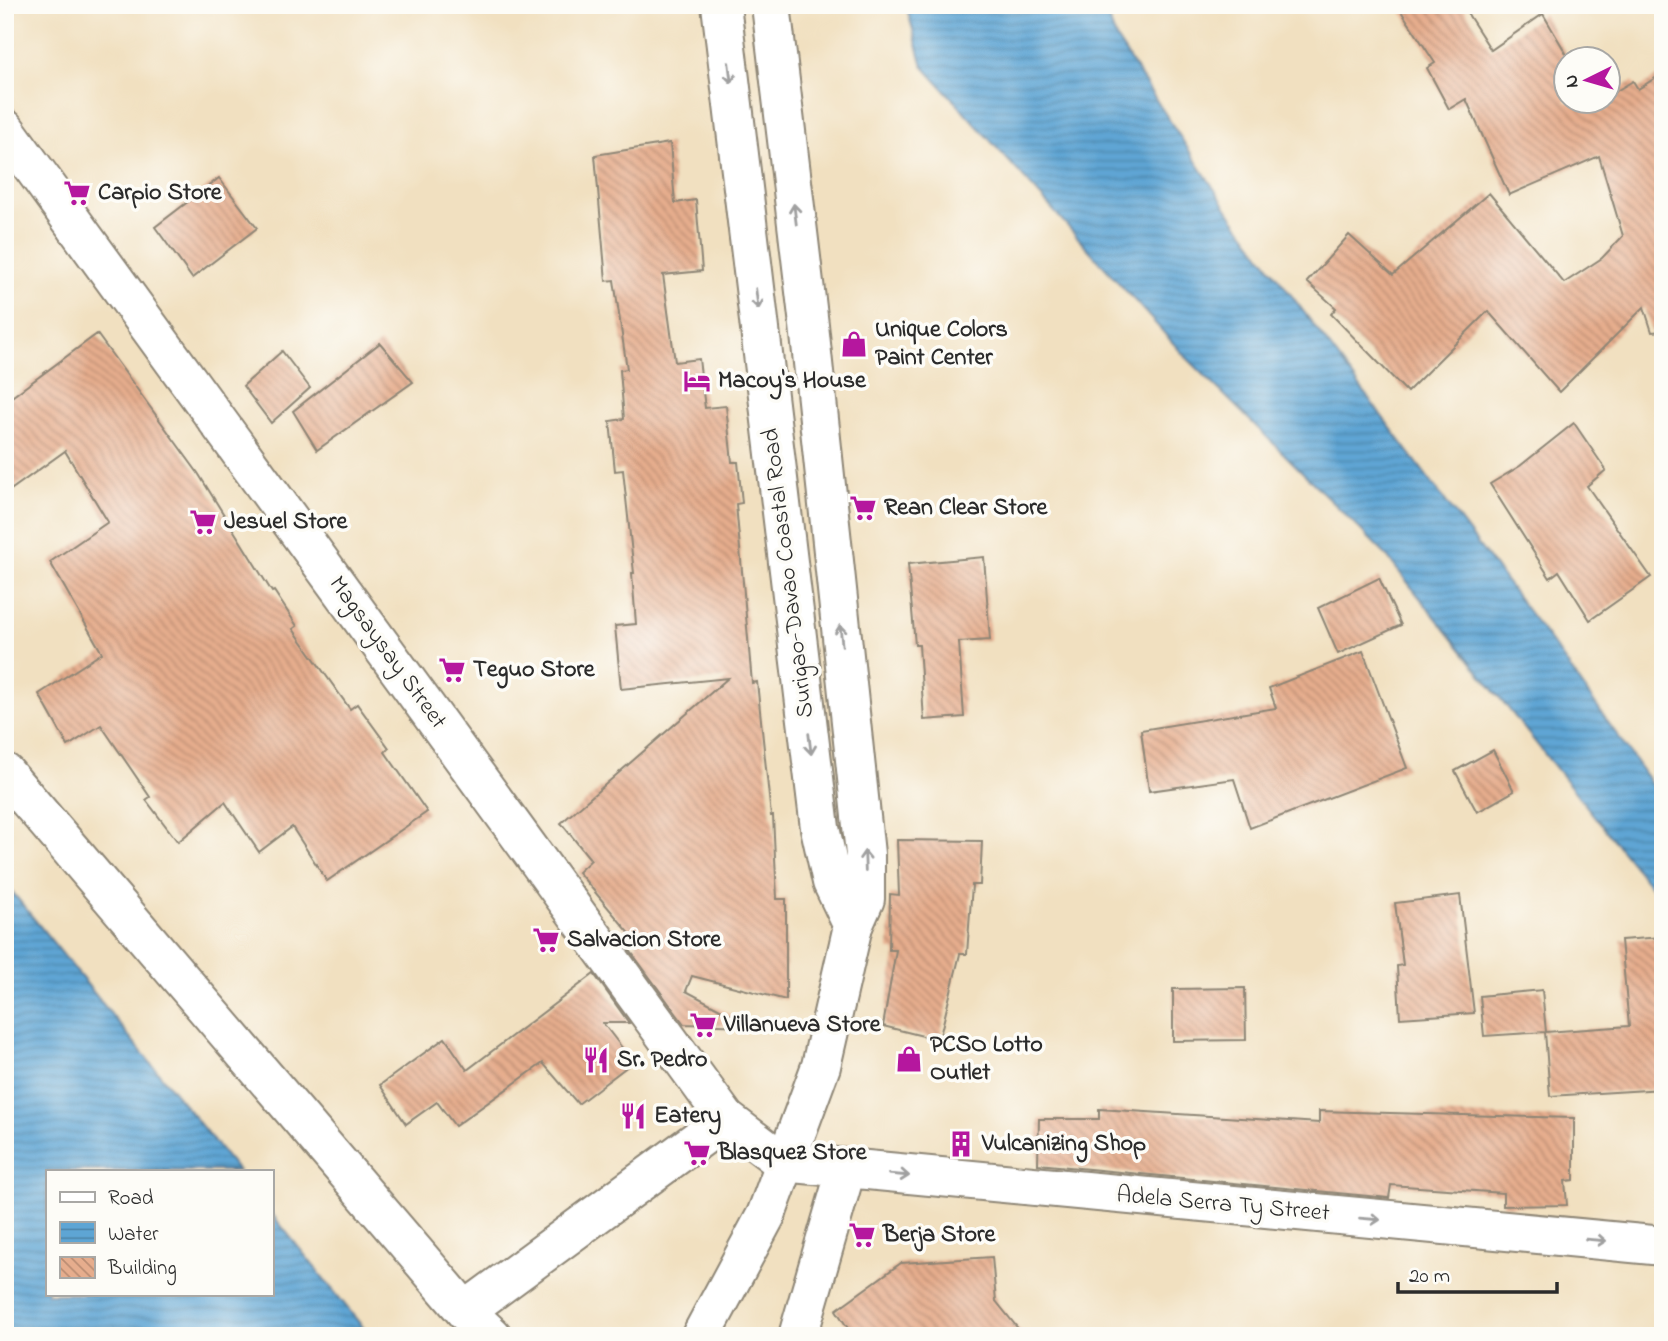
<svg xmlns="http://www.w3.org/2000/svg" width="1668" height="1341" viewBox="0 0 1668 1341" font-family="'Indie Flower',sans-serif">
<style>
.water{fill:url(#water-rules);stroke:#446880;stroke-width:2}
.building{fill:url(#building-back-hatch)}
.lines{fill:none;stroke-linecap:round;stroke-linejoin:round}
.minor-casing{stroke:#8e8676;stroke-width:42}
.secondary-casing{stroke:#8e8676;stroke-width:42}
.trunk-casing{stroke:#8e8676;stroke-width:42}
.minor{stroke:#fff;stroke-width:38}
.secondary{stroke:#fff;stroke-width:38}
.trunk{stroke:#fff;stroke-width:38}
.oneway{stroke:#a0a0a0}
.labels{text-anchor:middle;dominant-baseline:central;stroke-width:7;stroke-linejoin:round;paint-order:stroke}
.poi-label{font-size:24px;font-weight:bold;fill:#2b2b2b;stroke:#fdfcf7;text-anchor:start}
.street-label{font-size:24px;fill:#2b2b2b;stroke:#fdfcf7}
</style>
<defs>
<pattern id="water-rules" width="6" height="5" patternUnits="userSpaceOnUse" patternTransform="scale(1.75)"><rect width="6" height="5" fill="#5ea5d4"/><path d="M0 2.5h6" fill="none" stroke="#4e87ac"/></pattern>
<pattern id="building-back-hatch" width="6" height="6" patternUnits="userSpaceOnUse" patternTransform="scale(1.75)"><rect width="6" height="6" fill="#e6ad8d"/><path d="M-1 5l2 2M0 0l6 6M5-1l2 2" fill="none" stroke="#bb8d73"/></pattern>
</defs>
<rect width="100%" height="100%" fill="#fdfcf7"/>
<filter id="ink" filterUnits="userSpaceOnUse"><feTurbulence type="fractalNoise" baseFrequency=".0143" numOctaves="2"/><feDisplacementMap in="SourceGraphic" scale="14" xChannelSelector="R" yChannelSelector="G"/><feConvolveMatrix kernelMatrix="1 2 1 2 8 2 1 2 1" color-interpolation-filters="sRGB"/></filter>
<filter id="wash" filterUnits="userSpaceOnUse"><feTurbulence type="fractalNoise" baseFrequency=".00686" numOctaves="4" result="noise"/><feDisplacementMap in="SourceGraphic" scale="28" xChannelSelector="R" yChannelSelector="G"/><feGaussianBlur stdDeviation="1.57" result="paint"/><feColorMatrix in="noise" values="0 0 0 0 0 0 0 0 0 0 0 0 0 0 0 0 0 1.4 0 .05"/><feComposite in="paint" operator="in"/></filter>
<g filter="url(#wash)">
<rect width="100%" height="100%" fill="#f1e0c0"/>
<g class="water">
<path d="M906 5H1103L1117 40 1232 216 1557 650 1663 800V902L1384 553 1182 353 923 66Z"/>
<path d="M5 883 238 1171H47V1294H271V1213L370 1336H5Z"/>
</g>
<g id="blocks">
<g class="building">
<path d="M1397 5H1462L1491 50 1543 14 1570 60H1566V102H1608V96L1633 81 1638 89 1663 73V331L1652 332 1644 307 1559 392 1488 311 1407 392 1331 314 1336 308 1307 282 1349 235 1393 275 1489 193 1564 283 1602 258 1623 236 1599 156 1509 195 1466 99 1449 109 1427 68 1435 63Z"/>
<path d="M670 143 675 203 696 200 702 271 663 275 675 362 699 359 705 408 726 406 732 462H738L742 503 736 504 752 683 757 682 771 816H773L777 899H786V1000L692 976 686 991 752 1026 684 1024 629 949 638 943 578 872 591 860 561 823 728 678 621 689 615 626 636 624 632 573H634L623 470 615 471 610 421 624 419 620 370 627 369 614 280 606 281 595 155Z"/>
<path d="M219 178 257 228 192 278 155 227Z"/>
<path d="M97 334 198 473 272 592 274 591 297 626 293 629 350 709 357 704 389 748 385 752 427 812 327 881 292 827 259 852 225 802 178 842 146 800 150 797 101 725 68 746 39 694 102 653 50 562 108 522 65 451 5 494V402Z"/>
<path d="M380 343 413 382 317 450 293 411Z"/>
<path d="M282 351 310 388 271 423 243 386Z"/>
<path d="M1574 423 1606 470 1587 486 1651 577 1590 620 1559 571 1550 578 1490 484 1520 466Z"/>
<path d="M984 557 990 640 959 642 964 717 924 720 919 645H915L908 564Z"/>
<path d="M1379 578 1401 625 1338 654 1318 608Z"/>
<path d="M1363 651 1407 768 1250 828 1234 779 1149 791 1141 730 1276 708 1269 688Z"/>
<path d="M1493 750 1514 791 1477 812 1455 771Z"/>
<path d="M897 840 982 841 980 885H972L967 954H960L939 1040 883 1026 896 950H889L890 894 899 895Z"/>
<path d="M1460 895 1474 1013 1400 1018 1397 966 1403 965 1395 903Z"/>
<path d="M1663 937V1089L1550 1096 1545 1032 1484 1036 1480 996 1542 990 1546 1032 1629 1026 1621 940Z"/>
<path d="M594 974 629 1023H603L633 1062 578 1104 543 1063 455 1126 437 1102 406 1124 380 1085 445 1038 467 1070Z"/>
<path d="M1245 988 1246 1040 1173 1041V989Z"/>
<path d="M1099 1109 1319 1123V1111L1574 1118V1180L1565 1181 1567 1205 1503 1206V1193L1391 1185 1389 1198 1038 1164 1039 1119H1099Z"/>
<path d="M992 1257 996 1301 1024 1336H853L836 1310 901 1263Z"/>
</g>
</g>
</g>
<g filter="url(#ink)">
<use href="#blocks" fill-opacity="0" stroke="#8e8676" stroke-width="2"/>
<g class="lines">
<g class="minor-casing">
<g id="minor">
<path d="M5 773 465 1311 492 1336"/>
<path d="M465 1311 726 1119"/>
<path d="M798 1336 846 1170"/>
</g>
</g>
<g class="secondary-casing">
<path id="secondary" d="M5 129 726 1119 783 1162 1663 1246"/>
</g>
<g class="trunk-casing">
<g id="trunk">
<path d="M721 5 820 828 832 882 853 926"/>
<path d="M701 1336 766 1215 821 1066 853 926 865 899V854L809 325 771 5"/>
</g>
</g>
<use href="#minor" class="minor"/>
<use href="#secondary" class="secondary"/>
<use href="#trunk" class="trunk"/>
</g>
<defs><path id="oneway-shaft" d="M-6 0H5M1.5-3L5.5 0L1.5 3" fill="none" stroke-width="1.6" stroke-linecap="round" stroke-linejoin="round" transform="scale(1.75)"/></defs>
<g class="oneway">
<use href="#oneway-shaft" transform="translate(730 73) rotate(83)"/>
<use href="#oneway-shaft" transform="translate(795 214) rotate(-97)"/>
<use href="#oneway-shaft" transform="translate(757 299) rotate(83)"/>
<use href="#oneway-shaft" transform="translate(841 635) rotate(-96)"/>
<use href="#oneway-shaft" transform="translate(810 744) rotate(83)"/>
<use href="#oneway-shaft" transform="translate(865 861) rotate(-92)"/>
<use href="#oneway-shaft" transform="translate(899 1175) rotate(5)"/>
<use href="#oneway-shaft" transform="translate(1370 1219) rotate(5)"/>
<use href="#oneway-shaft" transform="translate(1596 1240) rotate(5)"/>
</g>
</g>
<defs>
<g id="supermarket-bare" transform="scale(2.1)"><path d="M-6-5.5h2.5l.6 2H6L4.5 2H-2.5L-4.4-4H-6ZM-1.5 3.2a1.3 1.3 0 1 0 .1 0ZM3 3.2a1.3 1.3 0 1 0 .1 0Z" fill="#b5179e" stroke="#fdfcf7" stroke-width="2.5" paint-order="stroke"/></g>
<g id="shop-bare" transform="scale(2.1)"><path d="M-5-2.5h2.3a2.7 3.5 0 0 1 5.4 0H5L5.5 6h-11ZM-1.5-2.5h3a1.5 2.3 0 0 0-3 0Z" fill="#b5179e" stroke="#fdfcf7" stroke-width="2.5" paint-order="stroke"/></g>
<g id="hotel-bare" transform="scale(2.1)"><path d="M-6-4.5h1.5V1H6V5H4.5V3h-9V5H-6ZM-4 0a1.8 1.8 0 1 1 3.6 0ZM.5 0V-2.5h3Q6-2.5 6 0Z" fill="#b5179e" stroke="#fdfcf7" stroke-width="2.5" paint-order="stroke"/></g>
<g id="restaurant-bare" transform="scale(2.1)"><path d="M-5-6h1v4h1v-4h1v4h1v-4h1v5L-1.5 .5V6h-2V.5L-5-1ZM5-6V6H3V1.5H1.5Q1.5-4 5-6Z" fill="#b5179e" stroke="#fdfcf7" stroke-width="2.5" paint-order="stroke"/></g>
<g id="building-bare" transform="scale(2.1)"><path d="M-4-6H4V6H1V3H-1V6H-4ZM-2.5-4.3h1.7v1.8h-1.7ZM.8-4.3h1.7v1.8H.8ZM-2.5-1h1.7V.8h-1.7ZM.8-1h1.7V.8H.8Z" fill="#b5179e" stroke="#fdfcf7" stroke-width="2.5" paint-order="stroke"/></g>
</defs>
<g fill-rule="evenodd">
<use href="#supermarket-bare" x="77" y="193"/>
<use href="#shop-bare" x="854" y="344"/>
<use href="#hotel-bare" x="697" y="381"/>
<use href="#supermarket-bare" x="863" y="508"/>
<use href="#supermarket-bare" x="203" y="522"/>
<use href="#supermarket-bare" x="452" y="670"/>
<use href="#supermarket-bare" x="546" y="940"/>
<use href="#supermarket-bare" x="703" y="1025"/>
<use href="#shop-bare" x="909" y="1059"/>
<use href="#restaurant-bare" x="596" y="1060"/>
<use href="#restaurant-bare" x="633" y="1116"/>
<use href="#building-bare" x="961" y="1144"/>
<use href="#supermarket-bare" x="697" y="1153"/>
<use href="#supermarket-bare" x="862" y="1235"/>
</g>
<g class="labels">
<g class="poi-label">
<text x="98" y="193">Carpio Store</text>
<text x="875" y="330">Unique Colors<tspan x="875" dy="28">Paint Center</tspan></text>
<text x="718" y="381">Macoy's House</text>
<text x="884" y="508">Rean Clear Store</text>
<text x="224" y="522">Jesuel Store</text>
<text x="473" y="670">Teguo Store</text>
<text x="567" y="940">Salvacion Store</text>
<text x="724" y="1025">Villanueva Store</text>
<text x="930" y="1045">PCSO Lotto<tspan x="930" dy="28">Outlet</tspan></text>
<text x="617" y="1060">Sr. Pedro</text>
<text x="654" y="1116">Eatery</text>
<text x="982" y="1144">Vulcanizing Shop</text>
<text x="718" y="1153">Blasquez Store</text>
<text x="883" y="1235">Berja Store</text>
</g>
<g class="street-label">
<text transform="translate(789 573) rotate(-97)">Surigao-Davao Coastal Road</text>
<text transform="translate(387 653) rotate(54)">Magsaysay Street</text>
<text transform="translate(1223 1205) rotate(5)">Adela Serra Ty Street</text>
</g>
</g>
<rect width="1668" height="1341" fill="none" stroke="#fdfcf7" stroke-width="28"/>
<rect x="46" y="1170" width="228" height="126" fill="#fdfcf7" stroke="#a9a8a5" stroke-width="2"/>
<rect x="60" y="1192" width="35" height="10" fill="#ffffff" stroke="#a9a8a5" stroke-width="2"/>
<text x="108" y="1204" font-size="21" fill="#2b2b2b">Road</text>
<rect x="60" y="1222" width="35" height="21" fill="url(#water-rules)" stroke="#a9a8a5" stroke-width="2"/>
<text x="108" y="1240" font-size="21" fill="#2b2b2b">Water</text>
<rect x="60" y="1257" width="35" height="21" fill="url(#building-back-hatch)" stroke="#a9a8a5" stroke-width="2"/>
<text x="108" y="1274" font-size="21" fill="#2b2b2b">Building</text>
<g transform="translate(1587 80) rotate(265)"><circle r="33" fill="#fdfcf7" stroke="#a9a8a5" stroke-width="2"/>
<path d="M0-5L12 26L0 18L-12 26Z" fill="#b5179e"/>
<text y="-10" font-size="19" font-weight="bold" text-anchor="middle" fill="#2b2b2b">N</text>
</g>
<path d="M1398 1282v10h159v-10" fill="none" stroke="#2b2b2b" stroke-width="3.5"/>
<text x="1409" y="1282" font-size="21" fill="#2b2b2b" stroke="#fdfcf7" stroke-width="5" paint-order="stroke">20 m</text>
</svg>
